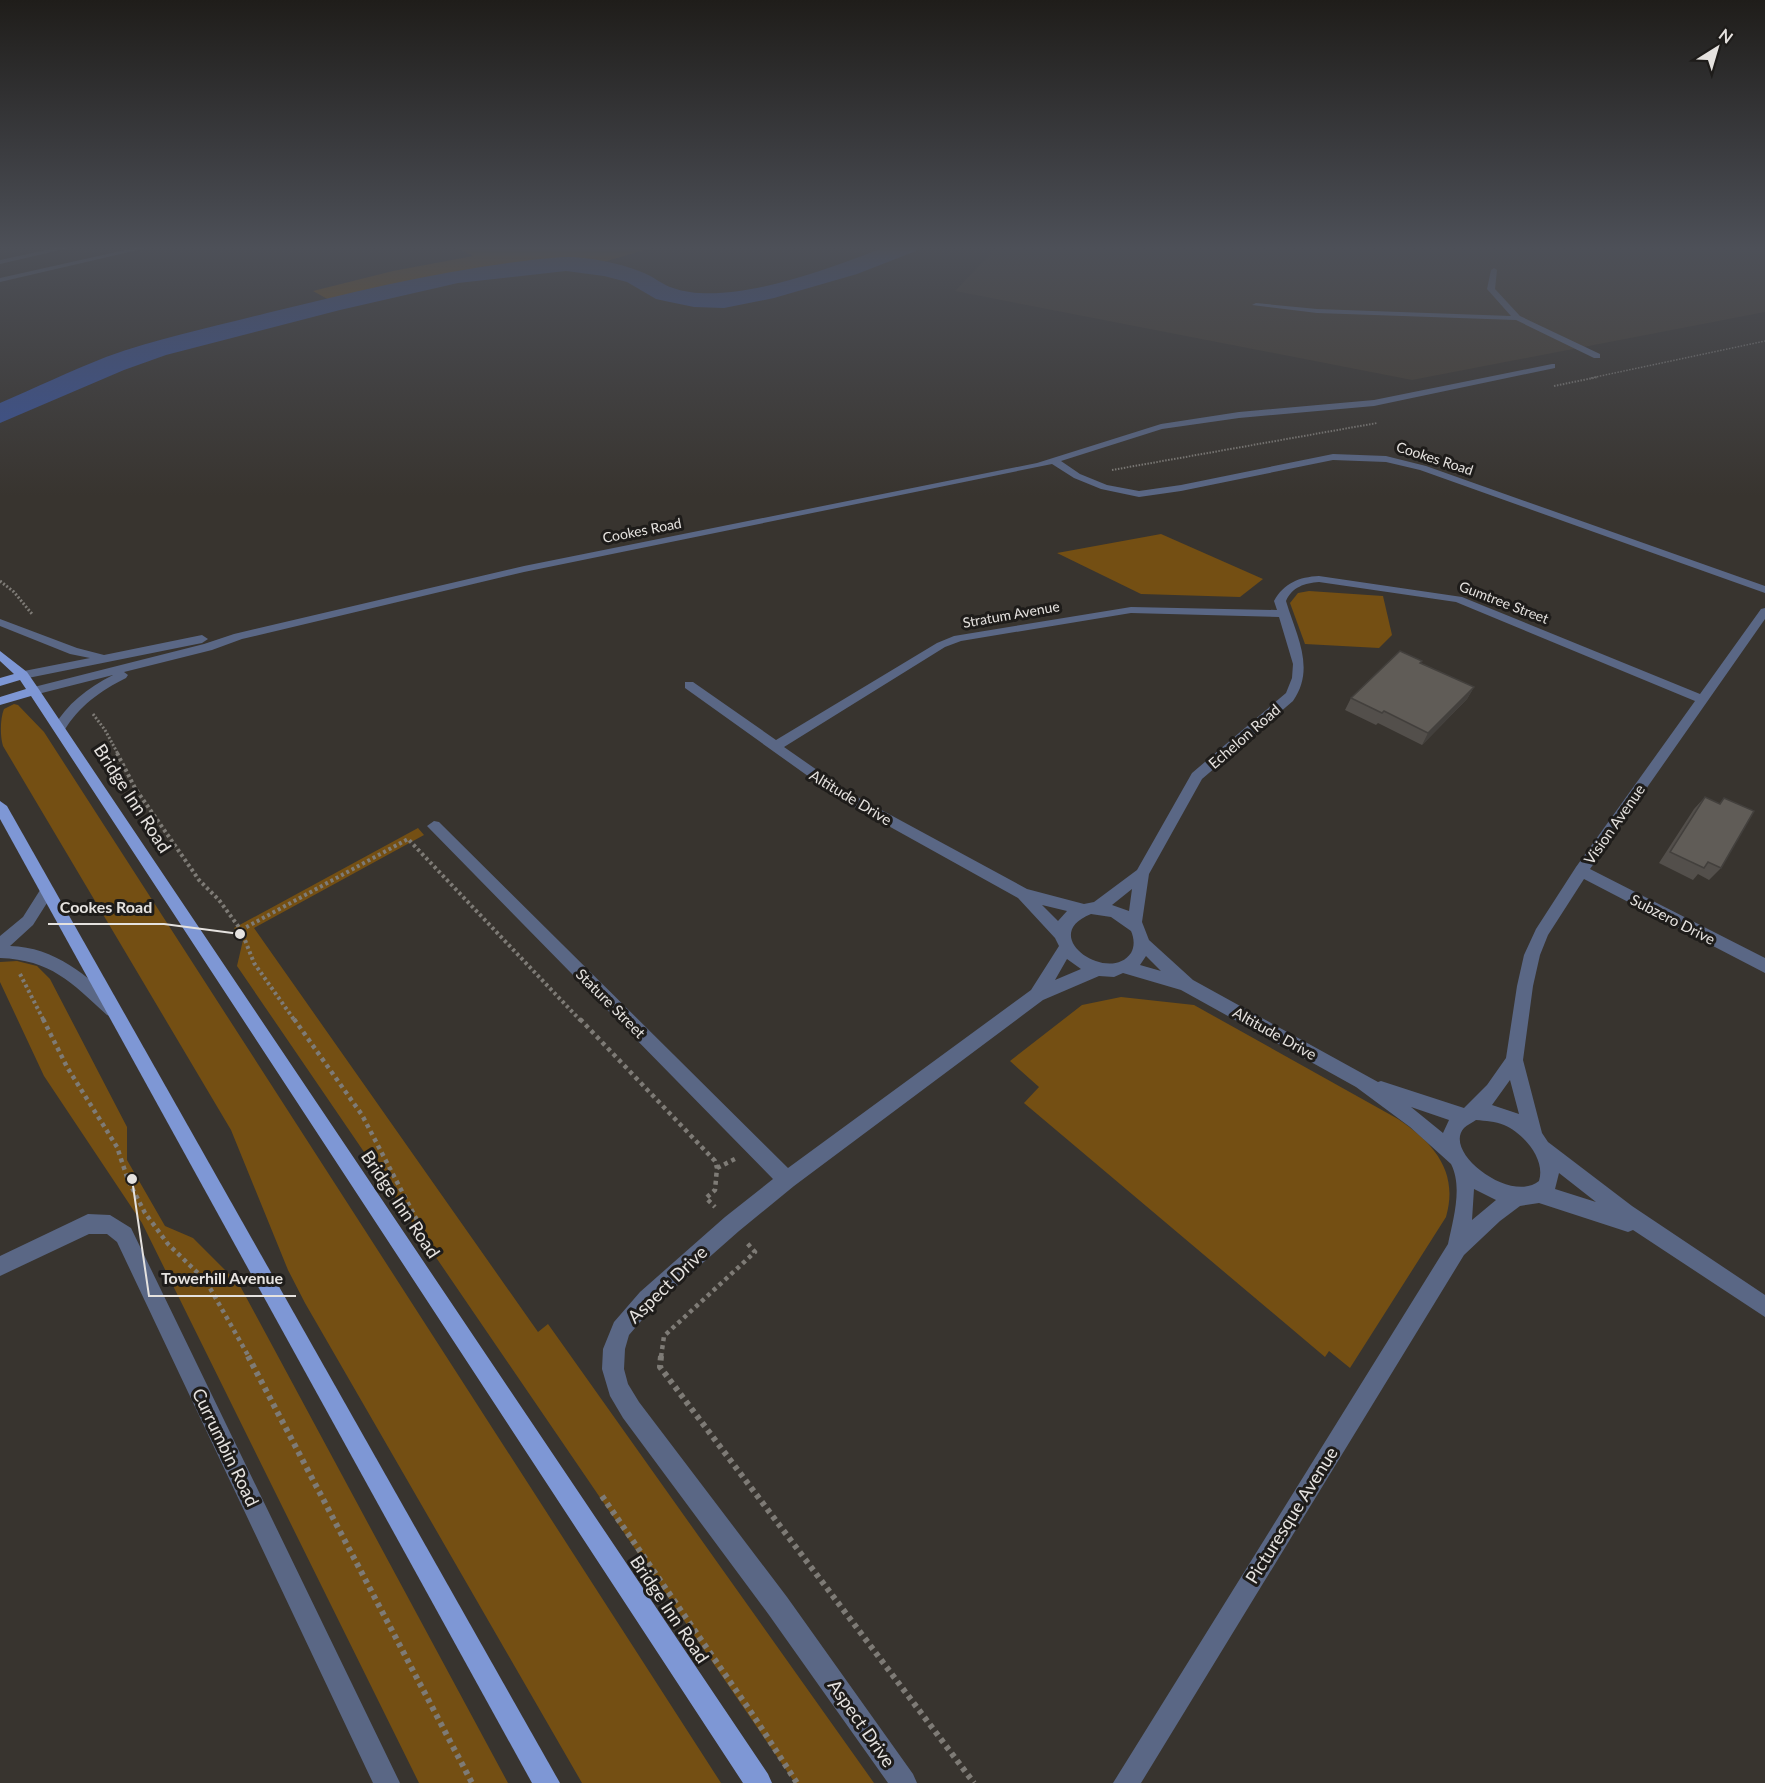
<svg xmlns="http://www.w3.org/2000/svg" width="1765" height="1783" viewBox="0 0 1765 1783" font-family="Lato,sans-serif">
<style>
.built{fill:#443d33}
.green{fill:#744f13}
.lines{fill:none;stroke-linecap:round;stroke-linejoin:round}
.river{fill:#3a5295;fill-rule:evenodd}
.path-far5{stroke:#7e7b76;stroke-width:1.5;stroke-dasharray:1.5 1.5;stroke-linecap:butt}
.path-far4{stroke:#7e7b76;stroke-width:2;stroke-dasharray:1.5 1.5;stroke-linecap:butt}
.path-far3{stroke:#7e7b76;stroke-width:3;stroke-dasharray:2 2;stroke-linecap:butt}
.path-far2{stroke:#7e7b76;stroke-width:4;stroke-dasharray:3 3;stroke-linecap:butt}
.path-far1{stroke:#7e7b76;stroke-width:4.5;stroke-dasharray:4 4;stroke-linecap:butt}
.path{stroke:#7e7b76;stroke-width:6;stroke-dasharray:4.5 4.5;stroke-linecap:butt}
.service{fill:#5a6785;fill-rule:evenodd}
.minor{fill:#5a6785;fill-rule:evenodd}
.primary{fill:#7e97d5;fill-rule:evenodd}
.wall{fill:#534f4b}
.shaded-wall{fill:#43403d}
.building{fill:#605c57;stroke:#43403d;stroke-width:1.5}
.labels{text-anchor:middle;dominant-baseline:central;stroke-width:6;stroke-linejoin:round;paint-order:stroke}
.far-street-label{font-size:14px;fill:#e5e2df;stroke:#1e1c1a}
.street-label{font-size:15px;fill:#e5e2df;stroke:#1e1c1a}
.near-street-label{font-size:18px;fill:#e5e2df;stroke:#1e1c1a}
.leader{fill:none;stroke:#e5e2df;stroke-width:2}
.callout-dot{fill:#e5e2df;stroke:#1e1c1a;stroke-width:2}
.callout-label{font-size:16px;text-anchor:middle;font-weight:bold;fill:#e5e2df;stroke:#1e1c1a;stroke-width:6;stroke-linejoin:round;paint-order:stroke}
</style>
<rect width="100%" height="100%" fill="#38342f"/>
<path class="built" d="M998 246H1765V312L1412 380 955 291Z"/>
<g class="green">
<path d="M453 246H658L600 263 560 261 456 273 333 302 313 291 393 271 473 256Z"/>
<path d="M1161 534 1263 579 1240 597 1141 594 1057 553Z"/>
<path d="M1309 591 1383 596 1392 635 1379 648 1305 644 1290 603 1298 593Z"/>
<path d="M14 704 18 705 44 732 721 1783H582L305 1303 288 1270 231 1130 3 746C0 736 0 719 4 709Z"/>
<path d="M418 828 424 835 254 928 538 1332 548 1324 874 1783H795L237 966 243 940 234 928Z"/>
<path d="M17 961 37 966 50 979 127 1127V1160L165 1226 193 1238 239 1284 508 1783H419L142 1223 44 1076 0 982V962Z"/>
<path d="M1121 997 1194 1005 1398 1119C1434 1143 1459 1172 1446 1217L1350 1368 1329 1351 1325 1357 1024 1103 1039 1087 1010 1061 1082 1005Z"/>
</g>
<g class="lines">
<path class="river" d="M888 246H919L916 251 857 274 774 298 724 308 694 307 665 301 656 299 627 282 604 276 566 271 458 283 340 310 166 355 124 370 0 423V403C35 388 70 371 106 357 159 338 213 327 267 313 365 289 462 265 563 257 585 256 625 264 644 273 654 277 663 285 673 288 729 308 834 267 888 246Z"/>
<path class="path-far5" d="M1591 378 1765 341"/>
<g class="path-far4">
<path d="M1554 386 1598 377"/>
<path d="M1112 470 1377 423"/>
</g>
<g class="path-far3">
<path d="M0 581 14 592 32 614"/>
<path d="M93 714 105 730 118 754"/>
</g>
<g class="path-far2">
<path d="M117 753 135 788 199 880 219 900 241 930 254 963 295 1021"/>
<path d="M241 930 408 839 581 1021"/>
<path d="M20 974 44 1021"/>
</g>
<g class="path-far1">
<path d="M43 1019 67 1067 117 1147 128 1180 145 1213 168 1244 206 1281 249 1357"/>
<path d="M294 1019 362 1115 420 1226"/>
<path d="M580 1019 715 1161 717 1168 715 1190 706 1198 715 1207"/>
<path d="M717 1168 735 1159"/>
<path d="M661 1357 664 1336 755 1252 746 1242"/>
</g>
<g class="path">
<path d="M248 1356 472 1783"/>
<path d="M661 1356 660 1367 974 1783"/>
<path d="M602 1496 753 1715 797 1783"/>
</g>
<g class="service">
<path d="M65 246H77L0 264V260Z"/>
<path d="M1494 268 1497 270 1495 289 1520 316 1600 354V358H1594L1516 320 1317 313 1252 305 1256 303 1317 309 1511 316 1487 289 1491 270Z"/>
</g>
<g class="minor">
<path d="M143 246H155L0 282V278Z"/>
<path d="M1552 364H1555V368L1374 406 1239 418 1162 429 1061 461 1080 474 1107 485 1139 491 1181 485 1333 454 1386 456 1426 466 1765 586V593L1420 470 1386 462 1333 460 1181 491 1139 497 1101 489 1074 478 1052 464 524 572 242 639 212 650 124 672 128 675 126 678C100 691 79 706 64 731L59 732 53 728C67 704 87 688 113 675L34 695 28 691 30 688 204 644 234 634 524 566 1037 463 1161 424 1239 412 1374 400Z"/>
<path d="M1319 576 1462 597 1700 694 1761 609 1765 608V619L1590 869 1765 958V973L1584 879 1548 935 1540 955 1533 986 1523 1060 1542 1133 1548 1142 1632 1206 1765 1295V1317L1633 1230 1628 1232 1539 1203 1520 1206 1500 1221 1464 1255 1141 1783H1113L1448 1244C1453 1220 1463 1187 1451 1164L1410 1127 1356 1087 1181 990 1123 973 1114 977 1099 976 1043 1000 794 1186 739 1231 654 1306 629 1335 625 1349 624 1369 628 1384 639 1402 787 1597 913 1774 917 1783H888L769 1615 623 1418 610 1396 602 1369 603 1349 614 1322 640 1292 725 1217 773 1179 427 826 434 821 439 822 788 1168 1031 990 1059 946 1055 938 1018 898 840 799 685 688V682H693L776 740 937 643 954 636 1131 607 1277 610 1274 601C1284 583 1299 577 1319 576ZM1319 582 1456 602 1695 701 1576 867 1536 929 1524 955 1517 986 1506 1058 1487 1085 1464 1108 1381 1081 1378 1082 1193 980 1149 940 1142 922 1149 874 1202 779 1293 701C1316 668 1296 635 1286 601 1292 587 1305 583 1319 582ZM1131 613 1279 617 1293 664 1292 678 1286 693 1192 773 1137 870 1094 902 1084 904 1027 889 850 793 784 747 945 647 961 641ZM1132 889 1129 911 1112 905ZM1042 905 1067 911 1058 921ZM1091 914 1111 917 1131 931C1134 938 1135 946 1131 953 1109 985 1036 936 1091 914ZM1146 956 1161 971 1140 965ZM1067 959 1081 969 1055 980ZM1510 1080 1519 1114 1492 1105ZM1411 1107 1449 1120 1443 1133ZM1476 1120C1486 1121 1495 1121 1504 1125 1523 1133 1546 1159 1539 1181 1511 1204 1442 1152 1464 1128 1467 1125 1473 1122 1476 1120ZM1559 1173 1596 1202 1555 1189ZM1474 1189 1496 1200 1472 1220Z"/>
<path d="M0 619 77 648 104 655 202 635 208 639 202 643 23 679 17 675 19 672 90 658 70 654 0 626Z"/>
<path d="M47 885 52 887 54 891 52 895 33 925 10 946C55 947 87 976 119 1005L121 1010 119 1015 113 1017 107 1015C71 982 51 960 0 958V936L23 917 42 887Z"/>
<path d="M88 1214 110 1215 131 1228 400 1783H373L117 1242 107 1234H89L0 1276V1256Z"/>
</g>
<g class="primary">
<path d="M0 651 27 672 38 688 768 1774 772 1783H743L31 696 0 705V697L26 689 20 680 0 686V678L14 674 0 661Z"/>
<path d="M0 801 7 806 560 1783H532L0 819Z"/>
</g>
</g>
<g class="wall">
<path d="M1421 663 1474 687 1467 699 1422 745 1378 723 1376 725 1345 710 1351 698Z"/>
<path d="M1705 797 1719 804 1724 798 1721 868 1709 880 1698 874 1693 880 1659 863 1694 809Z"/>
</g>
<path class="shaded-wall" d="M1474 687 1467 699 1422 745 1428 733Z"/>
<g class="building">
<path d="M1400 651 1422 661 1420 663 1474 687 1428 733 1384 711 1382 713 1351 698Z"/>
<path d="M1705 797 1720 804 1724 798 1754 811 1721 868 1708 862 1704 868 1670 852Z"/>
</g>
<linearGradient id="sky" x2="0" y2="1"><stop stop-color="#1f1d1a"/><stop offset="0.5" stop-color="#4d5058"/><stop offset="1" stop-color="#4d5058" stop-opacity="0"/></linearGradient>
<rect width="1765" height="496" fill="url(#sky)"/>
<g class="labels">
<g class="far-street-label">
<text transform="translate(1435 458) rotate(18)">Cookes Road</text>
<text transform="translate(642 530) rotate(-11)">Cookes Road</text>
<text transform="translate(1504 602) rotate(21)">Gumtree Street</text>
<text transform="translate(1011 614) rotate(-10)">Stratum Avenue</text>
</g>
<g class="street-label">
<text transform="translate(1244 736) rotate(-41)">Echelon Road</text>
<text transform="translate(851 797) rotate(31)">Altitude Drive</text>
<text transform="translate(1614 824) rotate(-55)">Vision Avenue</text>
<text transform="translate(1673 919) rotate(27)">Subzero Drive</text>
<text transform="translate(611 1003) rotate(45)">Stature Street</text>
<text transform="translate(1275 1033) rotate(29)">Altitude Drive</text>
</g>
<g class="near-street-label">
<text transform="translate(133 798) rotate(57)">Bridge Inn Road</text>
<text transform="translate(401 1204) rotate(56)">Bridge Inn Road</text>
<text transform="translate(667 1284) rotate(-44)">Aspect Drive</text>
<text transform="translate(226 1447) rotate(64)">Currumbin Road</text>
<text transform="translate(1291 1515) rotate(-58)">Picturesque Avenue</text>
<text transform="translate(670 1609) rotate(56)">Bridge Inn Road</text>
<text transform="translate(862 1723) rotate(55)">Aspect Drive</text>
</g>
</g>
<path class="leader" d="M240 934L164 924H48M132 1179L149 1296H296"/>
<g class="callout-dot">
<circle cx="240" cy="934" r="6"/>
<circle cx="132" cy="1179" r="6"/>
</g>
<g class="callout-label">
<text x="106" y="913">Cookes Road</text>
<text x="222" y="1284">Towerhill Avenue</text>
</g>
<g transform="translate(1717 48) rotate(37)" stroke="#1e1c1a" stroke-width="4.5" paint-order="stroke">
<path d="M0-4.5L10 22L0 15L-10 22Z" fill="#e5e2df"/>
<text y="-9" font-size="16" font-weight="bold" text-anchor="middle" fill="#e5e2df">N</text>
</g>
</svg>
